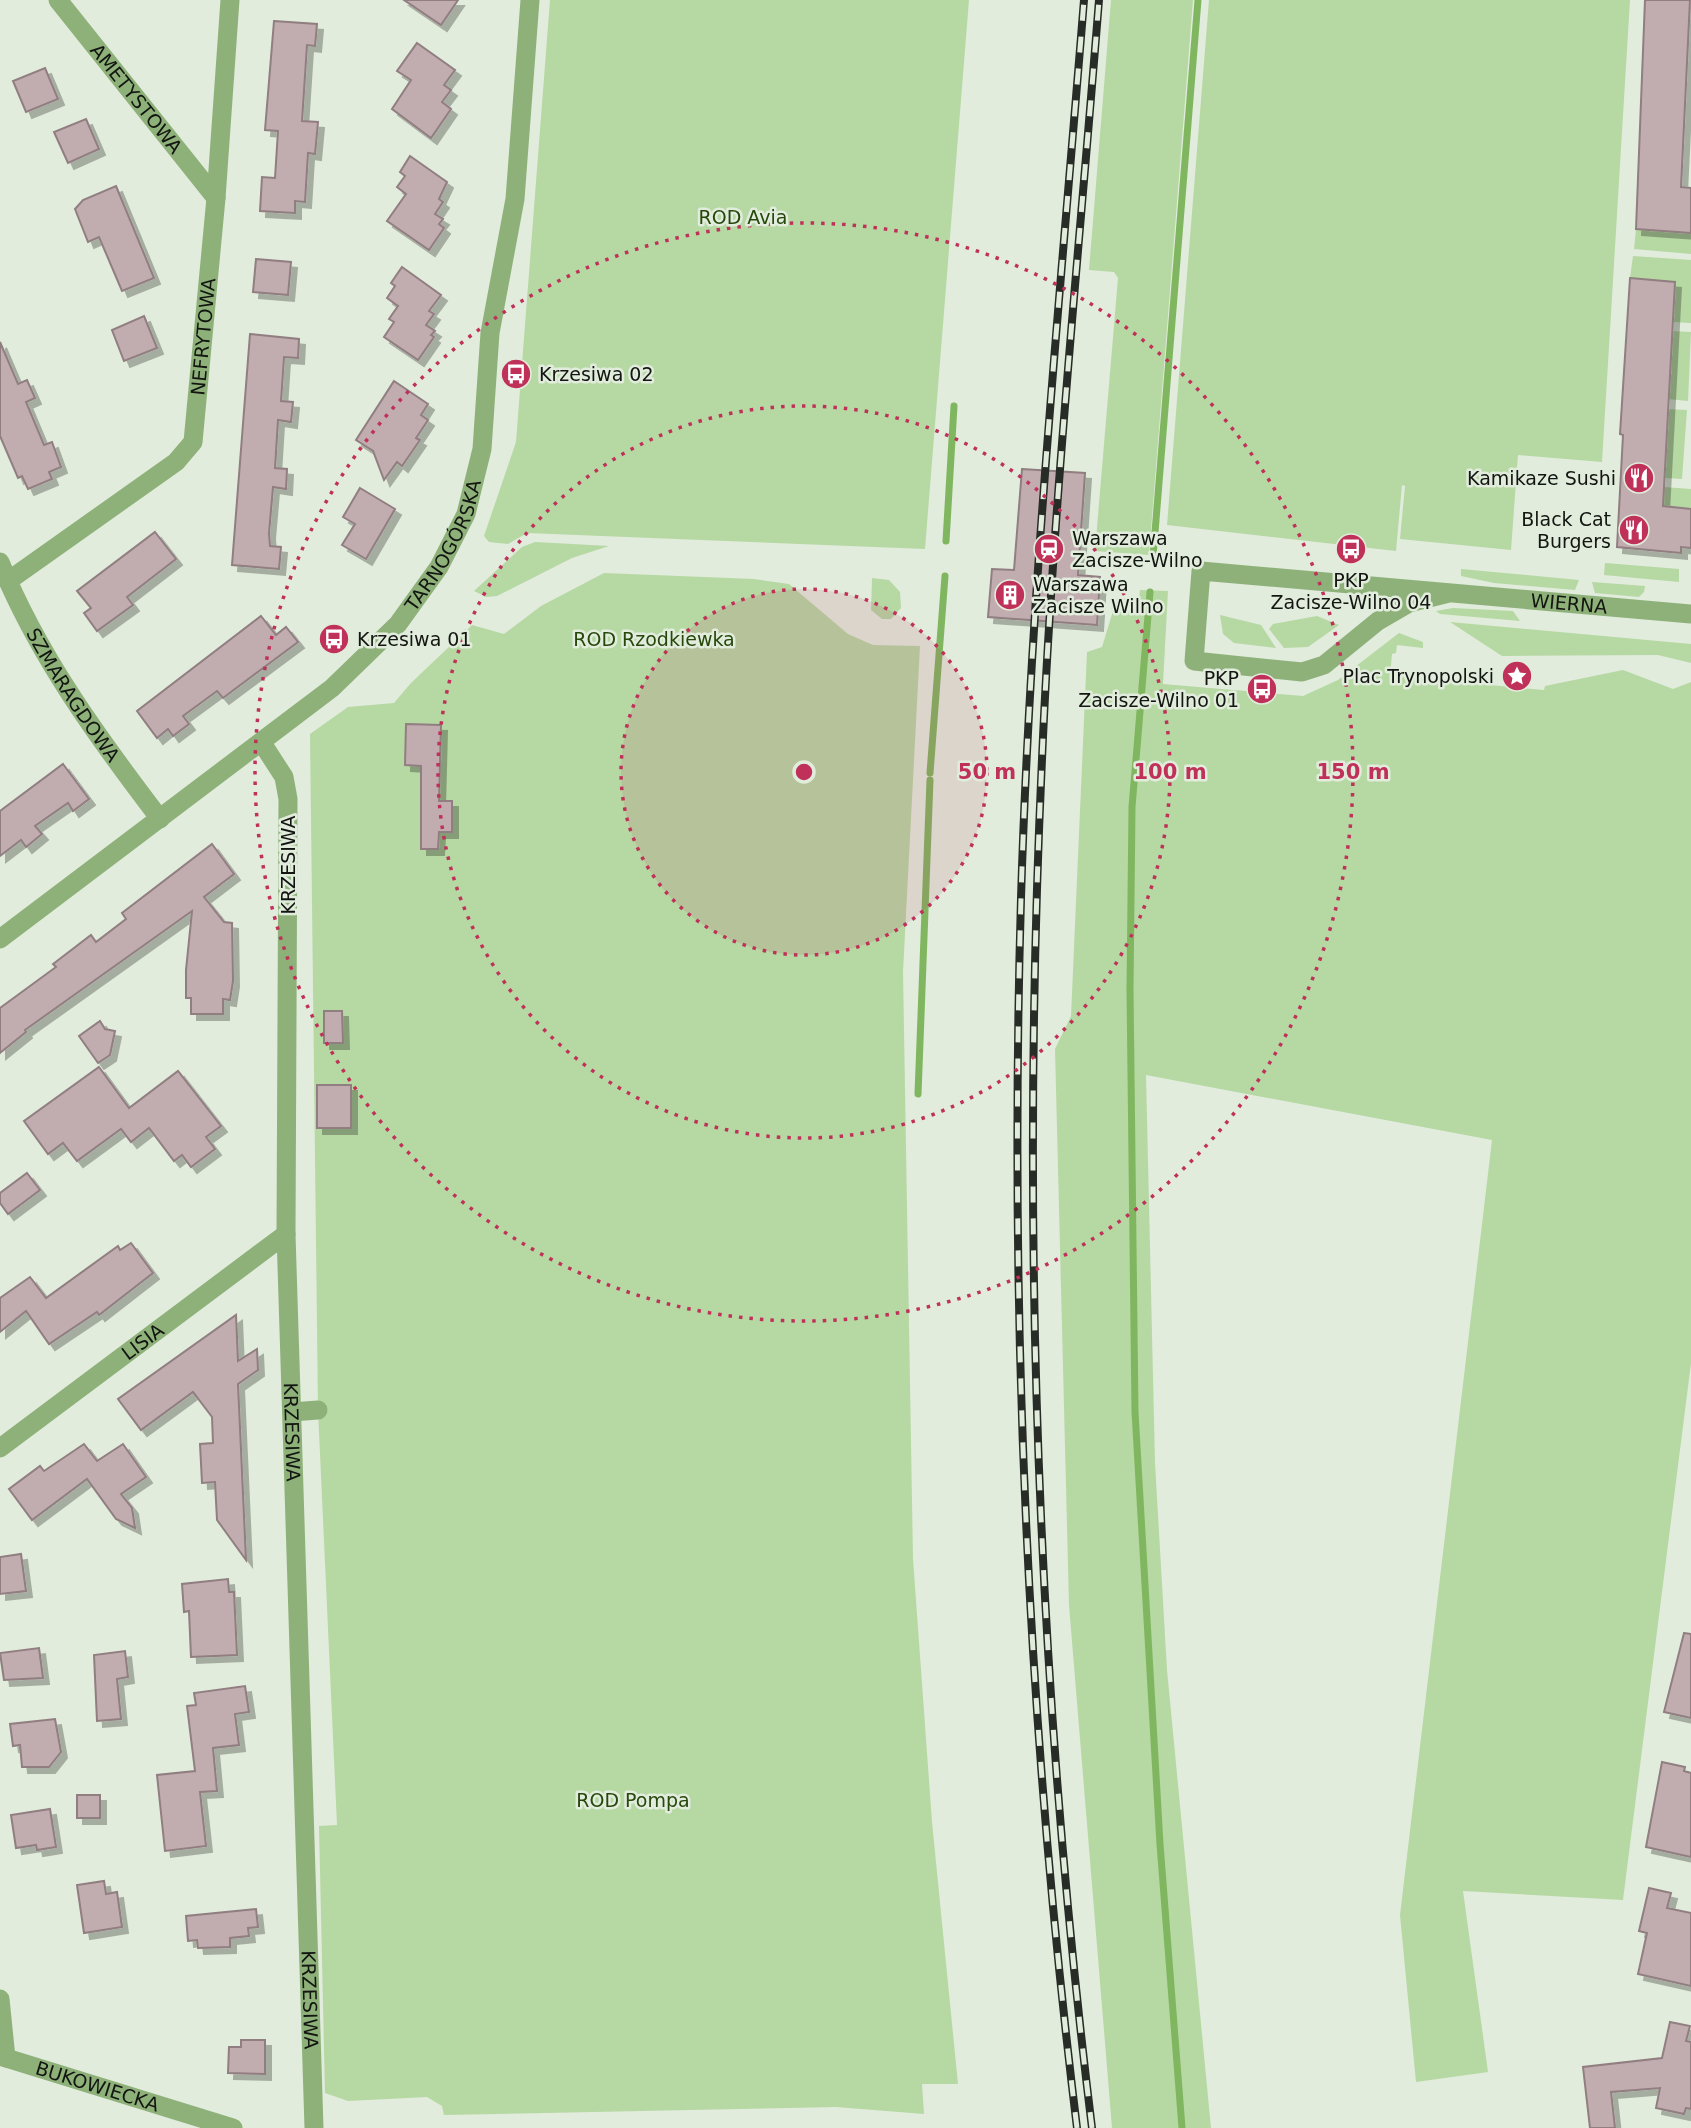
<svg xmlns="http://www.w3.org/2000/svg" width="1691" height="2128" viewBox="0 0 1691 2128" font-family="'DejaVu Sans',sans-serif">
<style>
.green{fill:#b6d8a3}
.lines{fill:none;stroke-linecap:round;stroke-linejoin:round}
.stream{stroke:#81b660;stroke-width:7}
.building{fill:#c1adb0;stroke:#917e81;stroke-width:2;filter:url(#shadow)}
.minor{stroke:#8eb17a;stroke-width:19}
.rail-casing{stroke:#282c26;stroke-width:8}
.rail{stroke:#e1ecdc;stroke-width:5;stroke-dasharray:16;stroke-linecap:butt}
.ring{fill:none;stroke:#c0315a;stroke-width:3.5;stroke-dasharray:3.5 7}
.labels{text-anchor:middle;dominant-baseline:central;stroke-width:5;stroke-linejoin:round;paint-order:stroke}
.street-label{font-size:19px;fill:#121510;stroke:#e1ecdc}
.park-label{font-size:19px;fill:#26480b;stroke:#e1ecdc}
.poi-label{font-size:19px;fill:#121510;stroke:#e1ecdc;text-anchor:start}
.centre{fill:#c0315a;stroke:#e1ecdc;stroke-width:3.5}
.ring-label{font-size:21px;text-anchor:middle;font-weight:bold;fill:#c0315a;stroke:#e1ecdc;stroke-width:5;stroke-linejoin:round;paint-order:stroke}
</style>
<defs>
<filter id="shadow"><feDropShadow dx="6" dy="6" stdDeviation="0" flood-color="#0004"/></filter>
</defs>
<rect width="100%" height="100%" fill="#e1ecdc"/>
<g class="green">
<path d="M550 0H969L925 549 527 533 508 544 489 542 484 536 516 442Z"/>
<path d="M1111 0H1193L1149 555 1095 551 1118 278 1114 272 1089 270Z"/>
<path d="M1209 0H1630L1602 462 1518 455 1511 550 1400 539 1405 486 1402 485 1396 551 1167 525Z"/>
<path d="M1636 229 1691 233V254L1634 249Z"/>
<path d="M1633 256 1691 260V323L1672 322 1675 282 1630 278Z"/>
<path d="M1671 331 1691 332 1688 401 1668 399Z"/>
<path d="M1667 409 1687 410 1682 479 1665 478Z"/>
<path d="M1664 487 1691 489V509L1663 506Z"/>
<path d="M535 542 609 546 572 558 497 596 486 597 474 591 522 547Z"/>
<path d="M1605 563 1679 569V582L1604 575Z"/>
<path d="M1461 569 1579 580 1575 590 1494 583 1461 576Z"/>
<path d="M604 573 754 579 789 584 848 634 873 645 920 646 903 972 913 1559 932 1822 958 2084H922L924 2114 836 2107 444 2115 442 2106 427 2097 348 2101 325 2093 319 1826 337 1825 318 1410 310 734 348 707 394 703 411 683 472 625 504 634 541 606Z"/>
<path d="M872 578 889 580 900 592 901 608 891 619H882L871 610Z"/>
<path d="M1592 582 1645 586 1644 592 1639 597 1595 593Z"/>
<path d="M1140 590 1168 591 1163 684 1303 696 1338 680 1399 633 1423 642V648L1397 645 1396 653 1392 654 1390 676 1544 690 1545 686 1623 670 1673 689 1691 682V1363L1623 1900 1463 1891 1488 2072 1416 2082 1400 1915 1492 1140 1146 1075 1155 1463 1167 1670 1211 2128H1112L1069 1605 1055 1049 1071 1016 1087 652 1102 647 1117 598 1139 599Z"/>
<path d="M1453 608 1513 611 1520 621 1440 614 1436 611Z"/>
<path d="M1220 615 1261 625 1276 648 1234 643 1223 634Z"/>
<path d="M1317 616 1339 625 1308 647 1284 648 1269 629 1273 624Z"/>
<path d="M1450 622 1691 644V663L1658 655 1502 656Z"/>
</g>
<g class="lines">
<g class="stream">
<path d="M946 541 954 406"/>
<path d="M1153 557 1198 0"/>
<path d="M1150 592 1132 807 1130 989 1135 1412 1160 1844 1182 2128"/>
<path d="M930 773 945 576"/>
<path d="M918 1094 930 780"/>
</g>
</g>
<g class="building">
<path d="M404 0H458L441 25Z"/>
<path d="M1645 0H1690L1681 187 1691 188V233L1636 229Z"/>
<path d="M274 21 317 24 315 46 307 45 302 121 318 122 315 154 308 153 305 202 295 201V213L260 211 262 177 275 178 278 131 265 130Z"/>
<path d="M417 43 455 70 444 85 451 90 442 102 451 109 431 138 392 109 411 80 397 71Z"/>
<path d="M45 68 58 99 26 112 13 81Z"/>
<path d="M86 119 99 149 68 163 54 132Z"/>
<path d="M410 156 447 182 439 199 443 202 435 214 443 219 439 224 444 228 429 250 387 221 406 194 397 187 405 176 400 172Z"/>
<path d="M116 186 154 278 122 291 99 237 88 242 75 209 83 200Z"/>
<path d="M256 259 291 262 288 295 253 292Z"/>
<path d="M402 267 441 295 429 311 434 314 426 325 435 331 431 335 434 337 418 360 384 337 394 322 389 319 398 306 387 298 395 286 391 283Z"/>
<path d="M1630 278 1675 282 1663 506 1691 509V548L1681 547V553L1617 547 1623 435 1620 434Z"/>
<path d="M144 316 157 348 124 361 112 330Z"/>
<path d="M250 334 299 339 298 358 284 357 281 401 293 402 291 422 278 420 275 468 287 469 286 489 273 487 269 533 270 546 281 547 279 569 232 565Z"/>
<path d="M0 342 18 384 27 380 35 398 26 402 44 445 52 442 61 467 49 472 52 479 28 489 22 476 18 478 0 436Z"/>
<path d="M394 381 428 404 421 415 428 420 416 438 420 440 402 466 397 462 384 480 373 451 356 440Z"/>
<path d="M1022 469 1085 473 1078 575 1100 577 1097 625 988 617 992 569 1014 570Z"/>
<path d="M360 488 395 509 366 559 342 545 355 524 343 517Z"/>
<path d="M155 532 176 559 127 597 133 605 97 631 84 613 91 608 77 591Z"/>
<path d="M261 616 276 635 286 627 298 642 223 698 217 691 183 716 189 724 173 736 168 729 157 738 137 711Z"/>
<path d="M406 724 441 725 439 801H452V832H439L438 849H421V766L405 765Z"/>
<path d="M63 764 89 799 73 811 68 803 35 826 42 834 26 847 21 840 0 856V811Z"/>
<path d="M212 844 234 874 204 897 224 922 232 923 233 981 230 1000 223 999V1014H191V998H186V970L192 911 25 1030 26 1032 0 1053V1008L56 967 53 964 91 935 96 942 126 919 122 913Z"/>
<path d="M324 1011H342L343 1043H324Z"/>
<path d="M100 1021 105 1029 115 1031 110 1055 98 1063 79 1036Z"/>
<path d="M99 1067 129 1108 178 1071 221 1126 206 1137 215 1149 191 1167 182 1155 174 1161 149 1128 131 1142 121 1129 77 1161 63 1143 48 1154 24 1121Z"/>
<rect x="317" y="1085" width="34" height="43"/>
<path d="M27 1173 40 1190 8 1214 0 1203V1193Z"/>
<path d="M131 1243 153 1273 99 1315 97 1312 49 1344 26 1311 0 1332V1298L30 1277 46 1298 118 1246 120 1250Z"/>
<path d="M236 1315 238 1361 257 1349 258 1370 238 1384 246 1560 217 1520 215 1482 202 1483 200 1444 213 1443 212 1417 193 1392 141 1430 118 1399Z"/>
<path d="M84 1444 97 1461 123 1444 146 1477 121 1494 132 1508 135 1528 116 1519 87 1479 32 1520 9 1489 40 1466 44 1471Z"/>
<path d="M21 1554 26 1591 0 1594V1557Z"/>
<path d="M228 1579 229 1592H234L237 1655 191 1657 189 1611 184 1612 182 1584Z"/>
<path d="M1684 1633 1691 1634V1718L1664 1712Z"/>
<path d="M39 1648 43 1678 4 1680 0 1653Z"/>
<path d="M125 1651 128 1677 117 1679 121 1719 97 1721 94 1655Z"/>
<path d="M245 1686 249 1712 235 1714 239 1745 213 1748 217 1791 200 1792 206 1846 165 1851 157 1775 195 1771 187 1706 196 1705 194 1693Z"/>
<path d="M55 1719 61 1752 49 1767H22L20 1745 13 1746 10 1724Z"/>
<path d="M1662 1762 1685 1767 1684 1771 1691 1773V1857L1646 1847Z"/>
<rect x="77" y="1795" width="23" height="23"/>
<path d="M50 1809 56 1847 37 1850 36 1845 16 1848 11 1815Z"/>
<path d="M104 1881 106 1894 117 1892 122 1927 84 1933 77 1885Z"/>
<path d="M1649 1888 1671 1893 1667 1908 1691 1913V1986L1638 1974 1647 1933 1639 1931Z"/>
<path d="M256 1909 258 1927 248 1928 249 1936 230 1938V1947L198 1948 197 1940 188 1941 186 1916Z"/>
<path d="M1670 2022 1690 2026 1686 2041 1691 2042V2109L1686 2108 1684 2114 1656 2108 1660 2088 1611 2092 1615 2128H1590L1583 2067 1662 2058Z"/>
<path d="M241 2040H265V2074L228 2073 229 2047H241Z"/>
</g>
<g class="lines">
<g class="minor">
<path id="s1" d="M58 0 216 198"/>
<path id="s2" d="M0 562C38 656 99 739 160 819"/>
<path id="s3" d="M8 581 176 462 193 442 216 198 230 0"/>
<path id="s4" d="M1449 593 1409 603 1378 621 1324 665 1302 672 1194 661 1201 571 1691 614"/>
<path id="s5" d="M262 743 284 777 288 799 286 1234 314 2128"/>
<path id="s6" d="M0 939 332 688 398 624 439 567 466 514 482 449 490 333 515 199 530 0"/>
<path d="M292 1412 318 1410"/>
<path id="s7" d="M0 1448 286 1234"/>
<path d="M0 1999 6 2058"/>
<path id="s8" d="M0 2056 233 2128"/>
</g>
<g class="rail-casing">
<g id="rail">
<path d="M1077 2128C1027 1720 1009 1309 1021 898 1030 598 1060 299 1084 0"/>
<path d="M1092 2128C1036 1674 1021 1216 1042 759 1053 506 1079 253 1099 0"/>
</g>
</g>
<use href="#rail" class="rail"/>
</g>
<circle cx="804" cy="772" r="183" fill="#c0315a" fill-opacity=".12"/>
<g class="ring">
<circle cx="804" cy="772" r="183"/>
<circle cx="804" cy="772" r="366"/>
<circle cx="804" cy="772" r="549"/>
</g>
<defs>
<g id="bus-disc" transform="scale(1.575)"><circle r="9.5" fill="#c0315a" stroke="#e1ecdc"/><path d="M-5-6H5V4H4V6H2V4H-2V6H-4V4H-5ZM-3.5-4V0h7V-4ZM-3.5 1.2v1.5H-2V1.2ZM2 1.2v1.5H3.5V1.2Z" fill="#fff"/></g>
<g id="restaurant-disc" transform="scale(1.575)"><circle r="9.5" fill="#c0315a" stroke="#e1ecdc"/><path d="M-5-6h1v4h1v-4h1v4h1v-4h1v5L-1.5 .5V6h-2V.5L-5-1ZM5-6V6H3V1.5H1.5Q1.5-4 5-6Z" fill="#fff"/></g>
<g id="station-disc" transform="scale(1.575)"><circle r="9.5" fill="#c0315a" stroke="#e1ecdc"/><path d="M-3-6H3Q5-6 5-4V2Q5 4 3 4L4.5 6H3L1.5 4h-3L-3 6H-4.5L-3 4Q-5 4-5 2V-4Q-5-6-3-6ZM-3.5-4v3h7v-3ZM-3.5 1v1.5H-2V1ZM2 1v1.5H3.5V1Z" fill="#fff"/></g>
<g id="building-disc" transform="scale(1.575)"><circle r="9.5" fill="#c0315a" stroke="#e1ecdc"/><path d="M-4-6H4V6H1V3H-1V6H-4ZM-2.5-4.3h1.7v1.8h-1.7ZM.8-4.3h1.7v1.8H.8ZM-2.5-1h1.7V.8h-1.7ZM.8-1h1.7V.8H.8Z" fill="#fff"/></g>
<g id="sight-disc" transform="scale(1.575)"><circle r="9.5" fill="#c0315a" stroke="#e1ecdc"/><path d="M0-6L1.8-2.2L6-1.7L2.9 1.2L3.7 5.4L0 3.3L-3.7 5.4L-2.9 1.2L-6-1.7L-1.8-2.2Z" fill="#fff"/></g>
</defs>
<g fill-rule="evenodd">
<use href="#bus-disc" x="516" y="374"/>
<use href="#restaurant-disc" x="1639" y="478"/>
<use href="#restaurant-disc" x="1634" y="530"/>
<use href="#station-disc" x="1049" y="549"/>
<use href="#bus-disc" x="1351" y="549"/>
<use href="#building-disc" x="1010" y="595"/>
<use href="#bus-disc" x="334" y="639"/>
<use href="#sight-disc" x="1517" y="676"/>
<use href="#bus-disc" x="1262" y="689"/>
</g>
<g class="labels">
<g class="street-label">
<text stroke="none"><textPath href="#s1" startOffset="126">AMETYSTOWA</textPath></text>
<text stroke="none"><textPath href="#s3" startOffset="338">NEFRYTOWA</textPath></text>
<text stroke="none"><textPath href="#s6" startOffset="600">TARNOGÓRSKA</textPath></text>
<text stroke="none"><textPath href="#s4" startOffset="738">WIERNA</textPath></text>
<text stroke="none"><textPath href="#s2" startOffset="152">SZMARAGDOWA</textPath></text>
<text transform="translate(288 865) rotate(-90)">KRZESIWA</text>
<text stroke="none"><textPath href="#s7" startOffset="178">LISIA</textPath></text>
<text stroke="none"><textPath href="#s5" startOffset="696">KRZESIWA</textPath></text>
<text stroke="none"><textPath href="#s5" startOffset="1264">KRZESIWA</textPath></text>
<text stroke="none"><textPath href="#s8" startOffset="102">BUKOWIECKA</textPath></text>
</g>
<g class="park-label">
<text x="743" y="217">ROD Avia</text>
<text x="654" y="639">ROD Rzodkiewka</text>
<text x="633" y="1800">ROD Pompa</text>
</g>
<g class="poi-label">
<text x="539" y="374">Krzesiwa 02</text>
<text x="1616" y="478" text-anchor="end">Kamikaze Sushi</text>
<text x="1611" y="519" text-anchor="end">Black Cat<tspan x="1611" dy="22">Burgers</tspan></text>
<text x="1072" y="538">Warszawa<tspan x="1072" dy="22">Zacisze-Wilno</tspan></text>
<text x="1351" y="580" text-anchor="middle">PKP<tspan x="1351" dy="22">Zacisze-Wilno 04</tspan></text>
<text x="1033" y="584">Warszawa<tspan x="1033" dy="22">Zacisze Wilno</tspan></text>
<text x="357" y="639">Krzesiwa 01</text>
<text x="1494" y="676" text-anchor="end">Plac Trynopolski</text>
<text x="1239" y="678" text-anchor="end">PKP<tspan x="1239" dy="22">Zacisze-Wilno 01</tspan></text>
</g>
</g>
<circle cx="804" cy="772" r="10" class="centre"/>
<g class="ring-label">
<text x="987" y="779">50 m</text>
<text x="1170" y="779">100 m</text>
<text x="1353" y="779">150 m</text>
</g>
</svg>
